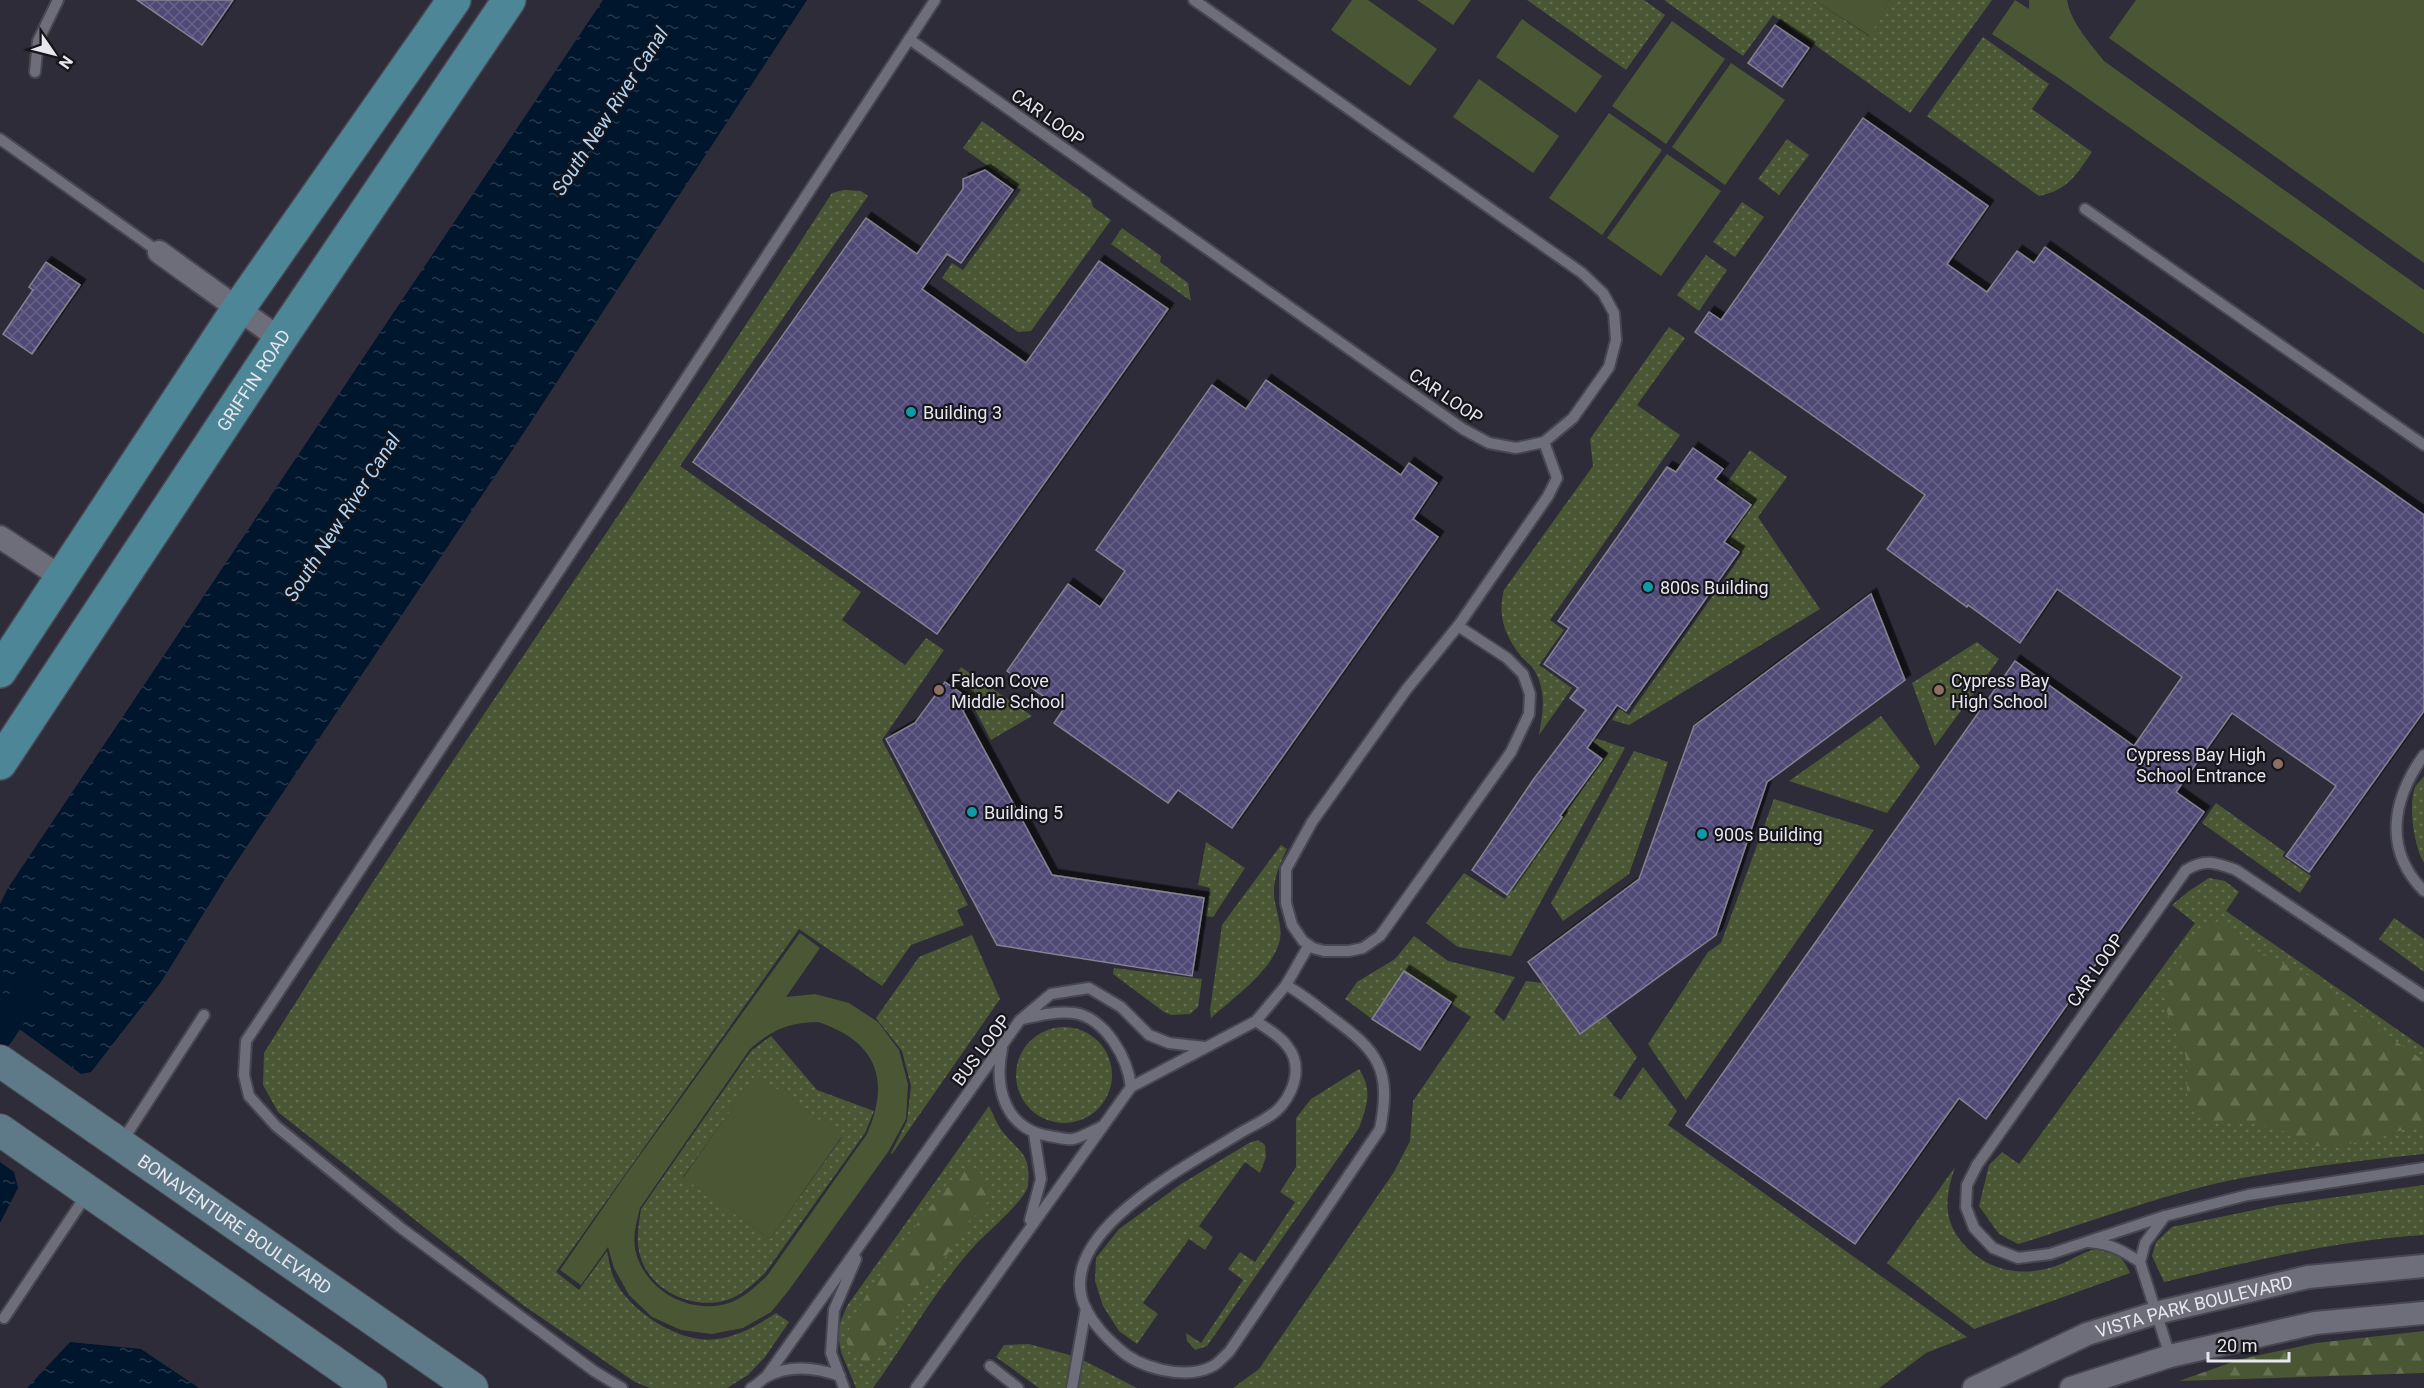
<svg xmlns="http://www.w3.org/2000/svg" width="2424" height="1388" viewBox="0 0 2424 1388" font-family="Roboto,sans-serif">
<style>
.green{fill:url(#green-dots);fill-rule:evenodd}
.forest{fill:url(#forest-firs)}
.pitch{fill:#4b5734;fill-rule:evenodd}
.water{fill:url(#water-ripples)}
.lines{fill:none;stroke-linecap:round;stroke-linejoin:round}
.canal{stroke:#00162d;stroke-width:28}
.building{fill:url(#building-cross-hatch);stroke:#858391;stroke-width:1.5;filter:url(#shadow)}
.lane-casing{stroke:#484751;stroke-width:14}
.street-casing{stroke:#484751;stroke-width:26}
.secondary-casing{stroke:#484751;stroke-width:34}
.primary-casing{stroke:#484751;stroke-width:36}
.lane{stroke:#6e6d7a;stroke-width:10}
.street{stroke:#6e6d7a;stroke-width:22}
.secondary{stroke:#5e7988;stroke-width:32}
.primary{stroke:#4d8697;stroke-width:33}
.culture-dot{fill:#0f9aa8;stroke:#16151b;stroke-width:2}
.education-dot{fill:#8d6e63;stroke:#16151b;stroke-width:2}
.labels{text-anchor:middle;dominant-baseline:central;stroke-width:4.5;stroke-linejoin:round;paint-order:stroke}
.street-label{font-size:18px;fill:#e8e7ef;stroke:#16151b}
.poi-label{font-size:18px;fill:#e8e7ef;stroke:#16151b;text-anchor:start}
.water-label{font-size:20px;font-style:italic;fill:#afd4f6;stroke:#16151b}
</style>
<defs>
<pattern id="green-dots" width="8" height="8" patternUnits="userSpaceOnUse" patternTransform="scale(1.5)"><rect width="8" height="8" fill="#4b5734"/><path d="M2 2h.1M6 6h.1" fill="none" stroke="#656f52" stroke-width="1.8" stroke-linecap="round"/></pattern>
<pattern id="forest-firs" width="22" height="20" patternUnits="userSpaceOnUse" patternTransform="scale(1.5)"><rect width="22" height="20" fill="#4b5734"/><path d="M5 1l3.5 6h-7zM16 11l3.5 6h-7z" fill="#656f52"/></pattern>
<pattern id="water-ripples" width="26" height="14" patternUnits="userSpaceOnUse" patternTransform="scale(1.5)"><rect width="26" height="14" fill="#00162d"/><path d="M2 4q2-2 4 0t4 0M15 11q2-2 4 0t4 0" fill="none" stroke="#25384c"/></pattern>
<pattern id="building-cross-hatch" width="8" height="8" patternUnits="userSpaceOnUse" patternTransform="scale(1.5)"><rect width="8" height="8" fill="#4f4875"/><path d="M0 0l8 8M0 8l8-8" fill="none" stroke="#686289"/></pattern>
<filter id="shadow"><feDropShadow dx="5.5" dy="-5.5" stdDeviation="0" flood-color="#0009"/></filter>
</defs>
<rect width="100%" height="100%" fill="#2d2c38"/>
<g class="green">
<path d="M1527 0H1644L1665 15 1626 70Z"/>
<path d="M1664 0H1814L1869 36 1890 0H1992L1910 113 1773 15 1743 56Z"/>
<path d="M1983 37 2049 84 2032 109 2092 152C2076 175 2068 190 2039 196L1927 116Z"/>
<path d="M982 121 1091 199 1093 207 1111 220 1031 331 1018 332 942 278 952 263 963 270 1021 190 963 148Z"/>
<path d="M1787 139 1809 155 1779 195 1758 179Z"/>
<path d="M844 190 861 191 868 196 680 466 861 592 842 620 905 665 926 638 944 650 882 740 968 905 957 910 964 925 911 945 882 986 799 929 556 1272 579 1290 607 1251C609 1260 610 1270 614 1278 627 1310 681 1345 717 1339 739 1336 758 1325 776 1313L789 1322 765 1357 748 1375 727 1388H650L635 1382 523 1305 278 1112 263 1085 264 1053C445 761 646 482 832 193Z"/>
<path d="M1742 202 1764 217 1735 257 1713 242Z"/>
<path d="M1122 228 1161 256 1160 262 1188 283 1191 301 1111 244Z"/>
<path d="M1706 255 1727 270 1699 311 1677 295Z"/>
<path d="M1669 327 1685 338 1637 405 1680 435 1550 620 1564 630 1539 665 1572 688 1539 735C1542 716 1546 699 1539 680 1533 663 1525 663 1517 651 1503 632 1498 612 1504 590L1593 466 1590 439Z"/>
<path d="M1750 450 1787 477 1758 517 1820 609 1629 725 1612 720 1619 709 1629 715 1743 553 1728 541 1753 504 1726 484Z"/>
<path d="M1977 642 1999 659 1935 746 1912 683Z"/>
<path d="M961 667 1032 716 991 740 972 704 975 698 951 681Z"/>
<path d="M1881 716 1920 767 1887 813 1789 781Z"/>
<path d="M1583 734 1625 748 1511 956 1458 947 1426 923 1464 873 1505 899 1608 753Z"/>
<path d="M1634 751 1668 762 1629 874 1563 921 1551 903Z"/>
<path d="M2424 776V863C2414 846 2408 806 2415 787 2417 784 2422 779 2424 776Z"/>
<path d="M1774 799 1874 830 1686 1100 1648 1044 1708 952 1721 943Z"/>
<path d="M2216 803 2285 852 2282 856 2311 876 2300 893 2202 823Z"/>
<path d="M1206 842 1245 868 1213 917 1205 916 1210 888 1198 885Z"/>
<path d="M1281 845 1287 849C1279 865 1271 884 1275 902 1277 913 1282 927 1280 939 1274 970 1234 997 1211 1018L1210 1010 1222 925Z"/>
<path d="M2209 878 2225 881 2239 892 2226 911 2424 1048V1154C2364 1160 2302 1167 2242 1178 2165 1193 2092 1222 2018 1244L1999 1234 1979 1206 1989 1165 2002 1152 2019 1164 2195 923 2172 905 2189 891Z"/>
<path d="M2394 918 2424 939V972L2379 939Z"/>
<path d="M972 935 1000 999 892 1154 891 1153 907 1121 911 1086 902 1051 876 1018 919 957Z"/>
<path d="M1414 936 1448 961 1515 977 1494 1012 1504 1021 1526 981 1543 983 1580 1034 1606 1016 1637 1057 1613 1095 1621 1100 1643 1067 1677 1111 1668 1125 1967 1337 1926 1353 1879 1388H1233L1259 1369 1394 1172 1410 1141 1413 1101 1471 1017 1404 971 1372 1019 1345 999 1357 982 1395 959Z"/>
<path d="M1114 968 1202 979 1198 1007 1190 1014 1171 1015 1164 1012 1113 974Z"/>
<circle cx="1064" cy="1075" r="48"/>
<path d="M771 1036 817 1090 874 1111 865 1133 765 1273C753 1284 742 1295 727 1300 691 1311 646 1289 639 1251 636 1237 639 1223 641 1209L751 1051ZM756 1075 842 1137 770 1239 683 1177Z"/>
<path d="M1359 1069C1373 1090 1367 1106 1359 1128L1207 1346 1195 1350 1187 1341 1186 1333 1201 1343 1243 1280 1228 1269 1240 1252 1255 1262 1295 1202 1280 1192 1296 1167V1118L1311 1099Z"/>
<path d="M989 1106C993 1114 997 1124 1002 1131 1020 1153 1031 1153 1028 1185 1028 1197 988 1232 977 1243 937 1286 908 1340 873 1388H856L841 1352 837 1330 847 1306Z"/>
<path d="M1258 1140 1265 1145 1266 1157 1260 1173 1245 1162 1199 1226 1213 1237 1205 1250 1189 1239 1143 1303 1158 1314 1137 1344 1119 1331 1103 1306 1095 1281 1096 1258 1119 1229 1181 1184 1249 1143Z"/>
<path d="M1955 1167C1946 1193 1942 1218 1961 1241 1986 1272 2025 1279 2061 1264 2074 1259 2090 1247 2105 1249 2118 1251 2126 1263 2130 1273L1974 1329 1887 1263Z"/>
<path d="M2424 1185V1235C2333 1241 2252 1261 2164 1282L2152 1256 2156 1242 2172 1227 2278 1205Z"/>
<path d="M1029 1344 1077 1357 1137 1388H1039L996 1357 1004 1345Z"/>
</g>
<g class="forest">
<path d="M2219 921 2232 928 2250 947 2311 977 2364 1019 2424 1061V1126C2388 1131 2352 1149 2316 1146 2308 1145 2302 1139 2295 1136 2266 1123 2236 1119 2205 1123 2201 1118 2193 1113 2190 1106 2183 1091 2190 1073 2186 1057 2182 1042 2172 1030 2168 1015 2160 983 2189 931 2219 921Z"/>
<path d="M976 1169C986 1174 992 1195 986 1205 982 1212 974 1216 969 1221 960 1232 955 1245 946 1256 933 1273 915 1286 903 1304 891 1322 890 1359 864 1362 857 1357 848 1351 847 1342 843 1314 931 1207 951 1180L962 1171Z"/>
<path d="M2424 1331V1373L2179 1381 2241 1359 2316 1343Z"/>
</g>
<g class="pitch">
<path d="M1352 0H1368L1437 49 1410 86 1331 30Z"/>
<path d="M1417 0H1471L1453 25Z"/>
<path d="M1814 0H1890L1870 36Z"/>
<path d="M2015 0 2029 9V0H2067C2071 23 2090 43 2104 61L2424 290V334L2060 79 1992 34Z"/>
<path d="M2136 0H2424V263L2109 38Z"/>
<path d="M1522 19 1602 76 1576 113 1496 57Z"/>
<path d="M1672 21 1725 59 1666 144 1612 106Z"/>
<path d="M1731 63 1785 100 1725 185 1672 147Z"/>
<path d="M1479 79 1559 136 1533 173 1453 117Z"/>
<path d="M1609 113 1662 150 1602 235 1549 198Z"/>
<path d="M1667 154 1721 191 1661 276 1607 238Z"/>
<path d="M800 933 820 948 786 997 815 994 849 1003 878 1022 899 1050 908 1084 906 1119 888 1152 789 1290 771 1312 743 1328 712 1334 681 1330 652 1317 629 1295 614 1268 608 1247 581 1285 560 1270 625 1176ZM818 1022C876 1041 891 1079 867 1134L767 1276C756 1286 744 1298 729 1303 691 1315 647 1292 636 1253 632 1238 636 1223 640 1208L750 1049C774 1029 787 1023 818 1022Z"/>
<path d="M756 1074 842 1136 770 1239 683 1178Z"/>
</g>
<g class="water">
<path d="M603 0H807L513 449 225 879 161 982 91 1072 81 1074 0 1015V904L8 888Z"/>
<path d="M0 1162 14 1172 18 1188 0 1223Z"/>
<path d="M70 1342 141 1349 199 1388H27Z"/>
</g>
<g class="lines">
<path class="canal" d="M0 1034 30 988"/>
</g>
<g class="building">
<path d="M137 0H233L202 45Z"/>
<path d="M1775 25 1809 48 1782 87 1748 63Z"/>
<path d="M1863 118 1988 206 1947 264 1987 292 2017 251 2034 263 2045 247 2424 515V711L2309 872 2286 856 2336 786 2232 713 2176 792 2204 812 1986 1119 1959 1098 1855 1244 1686 1125 2015 661 2134 746 2182 677 2057 589 2020 643 1968 605 1967 607 1887 549 1925 495 1695 332 1709 312 1721 320Z"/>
<path d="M985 170 1013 190 961 263 947 254 922 289 1026 363 1099 261 1168 309 937 634 693 462 866 218 917 254 963 189V179Z"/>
<path d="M46 262 80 285 32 354 3 334 33 290 29 287Z"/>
<path d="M1266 380 1401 475 1409 463 1437 483 1413 519 1438 537 1232 828 1178 790 1168 803 1054 723 1063 710 1007 671 1068 584 1100 607 1125 571 1096 550 1212 385 1246 409Z"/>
<path d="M1693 448 1723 469 1715 479 1751 505 1724 542 1739 552 1626 711 1617 705 1587 748 1602 759 1560 816 1562 817 1507 895 1472 870 1533 780 1586 710 1570 698 1578 688 1544 664 1569 628 1558 621 1667 467 1676 472Z"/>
<path d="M1871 594 1905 680 1767 782 1716 935 1580 1034 1528 962 1639 879 1694 726Z"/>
<path d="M945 682 971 700 963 711 1052 875 1204 898 1192 976 997 945 886 739 915 723Z"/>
<path d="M1404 971 1451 1002 1420 1050 1372 1019Z"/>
</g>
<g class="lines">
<g class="lane-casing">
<g id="lane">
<path d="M909 39 1463 429 1489 443 1516 448 1544 442 1573 418 1609 367 1616 340 1614 313 1603 293 1582 273 1194 0"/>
<path d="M35 72 38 41 58 0"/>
<path d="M0 139 159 252"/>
<path d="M2085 209 2424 445"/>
<path d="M1458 626 1507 658 1523 674 1530 694 1529 714 1511 752 1380 936 1363 948 1349 951H1324L1313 948 1303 941 1292 925 1286 903V869L1312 822 1406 690Z"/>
<path d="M1458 626 1548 496 1557 478 1544 442"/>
<path d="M2424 755C2392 799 2383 850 2424 891"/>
<path d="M2424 996 2236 870C2216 863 2206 858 2186 870L1977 1165 1967 1185 1966 1207 1974 1228 1993 1248 2018 1258 2050 1254 2165 1216 2248 1195 2424 1168"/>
<path d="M1256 1021C1267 1029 1281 1036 1288 1047 1302 1065 1295 1089 1282 1105 1273 1117 1253 1125 1240 1133 1191 1164 1049 1234 1086 1309 1094 1325 1105 1336 1118 1348 1139 1368 1184 1380 1211 1367 1218 1364 1223 1357 1229 1352L1380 1129C1392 1069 1378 1051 1331 1017 1316 1005 1302 994 1286 985"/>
<path d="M1002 1049C994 1088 1005 1129 1049 1136 1056 1137 1066 1140 1073 1139 1082 1137 1094 1130 1103 1126"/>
<path d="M1131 1087 1256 1021 1286 985 1309 945"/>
<path d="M121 1143 204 1015"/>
<path d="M1030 1220 1041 1179 1034 1133"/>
<path d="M2088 1242C2111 1244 2120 1249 2140 1262"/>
<path d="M2140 1262 2170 1356"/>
<path d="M2140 1262 2145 1243 2165 1216"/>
<path d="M4 1318 87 1194"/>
<path d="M990 1366 1018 1388"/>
<path d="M766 1377 1020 1020 1051 994 1089 988 1121 1007 1149 1035 1169 1043 1204 1047"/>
<path d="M622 1388 594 1371 401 1228 276 1126 249 1096 244 1075 246 1041 608 497 935 0"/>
<path d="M751 1388C757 1385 761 1380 766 1377 790 1364 815 1367 840 1376"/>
<path d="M844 1388 831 1353 834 1310 856 1259"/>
<path d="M916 1388 1131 1087C1128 1059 1106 1018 1074 1013 1057 1011 1040 1015 1023 1019"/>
<path d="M1072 1388 1086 1308"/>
</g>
</g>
<g class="street-casing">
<g id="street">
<path d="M159 252 280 339"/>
<path d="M0 537 61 577"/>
<path id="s1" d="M1974 1388 2087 1334 2156 1313 2308 1277 2424 1266"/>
<path d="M2071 1388 2170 1356 2315 1323 2424 1313"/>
</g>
</g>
<g class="secondary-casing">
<g id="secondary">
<path id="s2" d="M0 1061 472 1388"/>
<path d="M0 1130 371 1388"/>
</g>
</g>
<g class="primary-casing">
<g id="primary">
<path d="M0 671 238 309 454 0"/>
<path id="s3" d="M0 763 280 339 509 0"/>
</g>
</g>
<use href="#lane" class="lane"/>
<use href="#street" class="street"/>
<use href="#secondary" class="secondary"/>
<use href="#primary" class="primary"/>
</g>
<g class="culture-dot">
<circle cx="911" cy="412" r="6"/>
<circle cx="1648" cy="587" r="6"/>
<circle cx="972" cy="812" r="6"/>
<circle cx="1702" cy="834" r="6"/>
</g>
<g class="education-dot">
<circle cx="939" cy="690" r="6"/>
<circle cx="1939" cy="690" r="6"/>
<circle cx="2278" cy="764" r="6"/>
</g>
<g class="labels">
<g class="street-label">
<text transform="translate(1048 117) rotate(35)">CAR LOOP</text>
<text stroke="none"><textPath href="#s3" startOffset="459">GRIFFIN ROAD</textPath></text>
<text transform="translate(1446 396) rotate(34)">CAR LOOP</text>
<text transform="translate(2095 970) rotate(-55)">CAR LOOP</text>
<text transform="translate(981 1050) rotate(-53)">BUS LOOP</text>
<text stroke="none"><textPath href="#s2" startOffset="286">BONAVENTURE BOULEVARD</textPath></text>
<text stroke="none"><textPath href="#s1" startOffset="236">VISTA PARK BOULEVARD</textPath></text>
</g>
<g class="poi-label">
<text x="923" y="412">Building 3</text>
<text x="1660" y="587">800s Building</text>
<text x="951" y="680">Falcon Cove<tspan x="951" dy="21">Middle School</tspan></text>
<text x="1951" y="680">Cypress Bay<tspan x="1951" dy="21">High School</tspan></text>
<text x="2266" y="754" text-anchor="end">Cypress Bay High<tspan x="2266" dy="21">School Entrance</tspan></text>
<text x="984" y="812">Building 5</text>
<text x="1714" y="834">900s Building</text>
</g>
<g class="water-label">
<text transform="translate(610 111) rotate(-57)">South New River Canal</text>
<text transform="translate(342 517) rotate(-57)">South New River Canal</text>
</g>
</g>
<g transform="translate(54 54) rotate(125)" stroke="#16151b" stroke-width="4.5" paint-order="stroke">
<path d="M0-4.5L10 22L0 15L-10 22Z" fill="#e8e7ef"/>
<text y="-9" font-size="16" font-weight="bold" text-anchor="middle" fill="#e8e7ef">N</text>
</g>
<path d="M2208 1352v9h81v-9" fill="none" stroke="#e8e7ef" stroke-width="3"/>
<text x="2217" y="1352" font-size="18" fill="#e8e7ef" stroke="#16151b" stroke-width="4.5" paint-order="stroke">20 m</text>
</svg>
